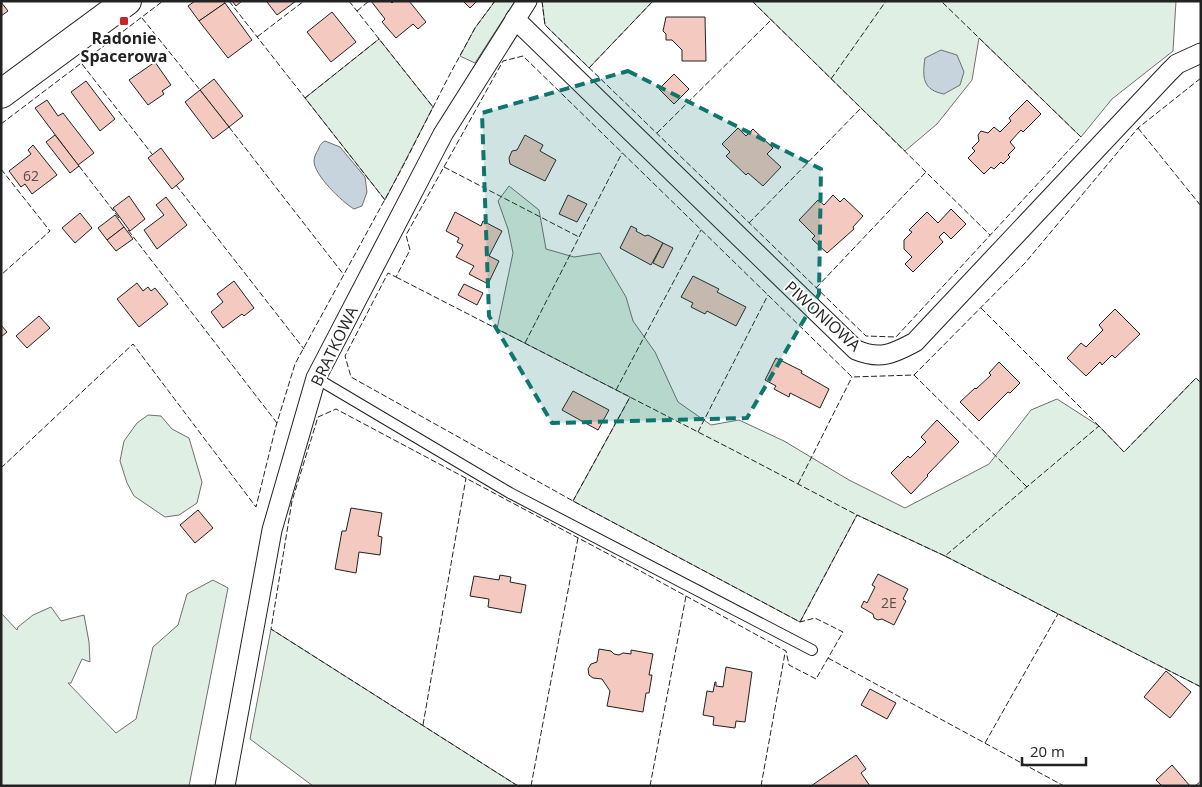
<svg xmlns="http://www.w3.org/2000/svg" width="1202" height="787" viewBox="0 0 1202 787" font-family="'Open Sans',sans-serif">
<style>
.green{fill:#e0efe3;stroke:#6f6f6f}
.water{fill:#c7d3dd;stroke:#6f6f6f}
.building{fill:#f3c9c0;stroke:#222}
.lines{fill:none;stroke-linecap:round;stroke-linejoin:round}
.lane-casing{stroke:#222;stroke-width:12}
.street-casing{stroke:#222;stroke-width:21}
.secondary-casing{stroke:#222;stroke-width:30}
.lane{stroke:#fff;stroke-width:10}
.street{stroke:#fff;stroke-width:19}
.secondary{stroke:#fff;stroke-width:28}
.fence{stroke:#222;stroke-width:1;stroke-dasharray:6 2.5;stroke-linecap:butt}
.marked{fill:#0f766e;fill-opacity:0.2;stroke:#0f766e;stroke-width:4;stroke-dasharray:10 6;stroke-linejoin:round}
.poi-dot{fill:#c62828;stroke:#fff;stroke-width:2}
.labels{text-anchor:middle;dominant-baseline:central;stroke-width:4;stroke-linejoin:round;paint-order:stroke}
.number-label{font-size:14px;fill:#564c4a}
.poi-label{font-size:16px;font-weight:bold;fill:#222;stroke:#fff}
.street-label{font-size:16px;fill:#222;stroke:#fff}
</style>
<rect width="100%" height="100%" fill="#fff"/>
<g class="green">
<path d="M495 1H515L475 63 460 56 475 28Z"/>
<path d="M542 1H653L589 68 545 25Z"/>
<path d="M752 1H1176L1173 51 1112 99 1081 137 979 38 972 80 937 124 905 151Z"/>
<path d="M379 39 433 107 385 200 305 98Z"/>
<path d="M509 186 539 210 546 249 574 257 600 253 626 297 633 321 655 352 678 402 711 425 739 420 784 441 849 480 905 508 989 464 1031 410 1057 399 1099 426 1124 452 1196 378 1201 383V687L945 556 857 515 800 622 573 501 630 397 497 329 513 253 508 229 498 201Z"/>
<path d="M148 415 161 416 172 429 189 438 202 482 197 503 179 515 165 517 134 496 127 483 120 461 124 441 137 423Z"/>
<path d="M213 580 228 588 189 786H1V613L17 630 18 627 33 615 51 607 61 621 84 615 89 642 90 662 82 659 71 683H68L116 733 136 719 153 647 178 625 187 594Z"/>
<path d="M271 629 518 786H313L250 739Z"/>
</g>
<g class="water">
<path d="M941 50 957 55 964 72 960 85 944 94C923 90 922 78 925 58Z"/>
<path d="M325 141 340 147 365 177 367 192 362 206 354 209C342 202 314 175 314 161 314 157 316 153 318 150 320 145 321 143 325 141Z"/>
</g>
<g class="building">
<path d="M195 1H224L225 3 199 21 188 6Z"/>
<path d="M232 1H242L236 6Z"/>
<path d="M268 1H296L277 15 267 2Z"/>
<path d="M371 1H390L392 3 394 1H409L426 22 418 29 413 24 396 38 382 22 385 19Z"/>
<path d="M463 1H477L470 8Z"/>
<path d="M1 2 8 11 1 16Z"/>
<path d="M225 3 252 40 228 58 199 21Z"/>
<path d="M332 12 356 42 331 62 307 32Z"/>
<path d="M666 17H705L706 61H682V50L672 40H666V34L663 31Z"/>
<path d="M155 62 171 85 162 91 164 94 148 105 129 80Z"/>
<path d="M674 74 689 89 674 104 659 89Z"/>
<path d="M214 79 243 116 229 127 200 90Z"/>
<path d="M86 81 115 119 100 131 71 92Z"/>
<path d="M200 90 229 127 213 139 185 102Z"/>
<path d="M47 100 58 116 63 113 94 153 78 165 35 108Z"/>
<path d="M1027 100 1041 114 1023 132 1021 130 1010 142 1015 148 1008 155 1010 157 1003 164 1001 162 994 169 991 167 984 174 968 158 975 151 972 148 979 141 978 135 981 131 988 133 994 127 1000 132 1011 121 1009 118Z"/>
<path d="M738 128 746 136 753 129 773 148 767 154 781 167 763 186 748 173 746 175 726 156 730 152 722 144Z"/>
<path d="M55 135 79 166 70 173 46 142Z"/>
<path d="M525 135 543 145 540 151 556 160 545 181 510 164 509 158 512 151 517 150Z"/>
<path d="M33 145 57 175 32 194 25 184 21 187 9 171 31 154 28 150Z"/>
<path d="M161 148 184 179 172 189 148 158Z"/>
<path d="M568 195 587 204 577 222 559 214Z"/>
<path d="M833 195 840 202 844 198 863 216 853 227 854 229 827 253 812 239 815 236 799 220 818 200 824 205Z"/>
<path d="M129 196 145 219 130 231 113 208Z"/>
<path d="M166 197 187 225 157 249 144 230 164 215 156 205Z"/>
<path d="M951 209 966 224 951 239 944 232 939 237 943 242 913 272 905 264 912 257 904 249V240L912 232 909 230 927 212 938 223Z"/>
<path d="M455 212 481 226 483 221 502 231 489 256 499 261 488 284 469 274 474 266 456 257 463 245 457 242 459 238 446 231Z"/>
<path d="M80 213 92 228 75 243 62 228Z"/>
<path d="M115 215 124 227 107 240 98 228Z"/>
<path d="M631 226 637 229 636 231 645 236 648 235 663 243 651 265 620 248Z"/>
<path d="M124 227 133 239 116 251 107 240Z"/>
<path d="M663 243 673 248 663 268 653 263Z"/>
<path d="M693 276 719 289 717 292 746 307 736 326 707 311 705 314 691 307 693 303 681 297Z"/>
<path d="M234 281 254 308 244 316 242 314 223 328 211 312 223 302 217 294Z"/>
<path d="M137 283 143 291 148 287 151 291 155 288 168 304 139 327 117 299Z"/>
<path d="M464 284 483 293 477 305 458 295Z"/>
<path d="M1115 309 1140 334 1115 358 1112 355 1102 365 1100 362 1086 376 1067 358 1081 343 1086 347 1103 330 1099 325Z"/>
<path d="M39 316 50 328 27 348 16 336Z"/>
<path d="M1 325 7 332 1 337Z"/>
<path d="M776 358 802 371 801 373 829 389 820 408 790 393 789 397 774 389 776 386 765 380Z"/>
<path d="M999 362 1020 383 1010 393 1008 392 979 421 960 402 975 388 976 389 991 375 989 373Z"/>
<path d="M573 391 609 410 598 430 562 410Z"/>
<path d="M937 420 959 442 927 475 928 476 911 494 891 473 908 456 910 458 926 442 921 437Z"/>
<path d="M351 508 382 513 378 536 382 537 380 555 359 552 356 573 335 569 342 531H346Z"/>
<path d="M198 510 213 528 195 543 180 525Z"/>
<path d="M878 574 908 589 903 599 906 601 894 625 882 619 878 620 874 618 873 614 861 607 864 601 867 603 875 587 872 585Z"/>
<path d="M500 575 511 577 510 582 526 585 521 613 488 607 489 599 470 596 474 576 499 580Z"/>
<path d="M599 649 611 651 614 654 619 655 623 653 631 654V650L653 654 649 675H652L649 693H646L643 712 607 706 610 691 602 679 593 678 589 675 588 669 591 664 597 662Z"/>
<path d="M726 667 752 672 745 722 736 721 735 728 713 725 714 717 703 715 707 691 713 692 715 682H716V686L723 687Z"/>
<path d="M1166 671 1191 692 1170 718 1144 697Z"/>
<path d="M870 689 896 703 887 719 861 705Z"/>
<path d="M856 755 866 769 861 773 870 786H811Z"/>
<path d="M1172 765 1190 786H1162L1156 780Z"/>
</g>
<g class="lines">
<g class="lane-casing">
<path id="lane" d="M316 378 510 493 812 650"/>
</g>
<g class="street-casing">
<g id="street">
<path d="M515 19 856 350C880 360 893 354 915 342L1168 73 1177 64 1201 53"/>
<path d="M225 786 272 530 316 378 443 134 527 1"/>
</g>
</g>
<g class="secondary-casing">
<path id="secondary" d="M1 94 127 1"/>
</g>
<use href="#lane" class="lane"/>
<use href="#street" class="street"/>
<use href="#secondary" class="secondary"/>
<g class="fence">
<path d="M229 1 385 200"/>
<path d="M349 1 433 107"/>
<path d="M542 1 545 25 866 336 896 337 1081 137 941 1"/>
<path d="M752 1 990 235"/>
<path d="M357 11 369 1"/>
<path d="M142 18 200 90"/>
<path d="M257 37 304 1"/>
<path d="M82 64 152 154"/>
<path d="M589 68 653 1"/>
<path d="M831 79 886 1"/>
<path d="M305 98 379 39"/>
<path d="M1 124 163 1"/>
<path d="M229 127 344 275"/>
<path d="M1138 128 1201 206"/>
<path d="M657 133 771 20"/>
<path d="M79 166 119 218"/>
<path d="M444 167 579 237"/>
<path d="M1 169 50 231 1 275"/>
<path d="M176 185 304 349"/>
<path d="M749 223 861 108"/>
<path d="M128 230 277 423"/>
<path d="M396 277 737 452 857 515"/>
<path d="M816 288 926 172"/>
<path d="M981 308 1099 426"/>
<path d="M525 343 622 153"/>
<path d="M914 375 1027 487"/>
<path d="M1201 383 1196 378 1124 452 1099 426 945 556 1201 687"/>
<path d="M616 390 701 230"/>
<path d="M698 432 768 295"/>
<path d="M1 468 133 344 256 507 276 426 295 364 401 170 450 74 475 28 495 1"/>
<path d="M798 484 852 377"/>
<path d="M573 501 630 397"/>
<path d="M800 622 857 515 945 556"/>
<path d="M828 658 1064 786"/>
<path d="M423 725 466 478"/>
<path d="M985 743 1058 614"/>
<path d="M518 786 271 629 292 501 318 417 336 409 644 573 786 651 789 665 816 679 843 632 815 618 800 622 573 501 351 377 345 356 388 273 396 277 410 250 406 235 503 61 523 56 852 377 914 375 1025 263 1138 128 1201 78"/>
<path d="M531 786 578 538"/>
<path d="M650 786 686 596"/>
<path d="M761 786 785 653"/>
<path d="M1195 786 1201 781"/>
</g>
</g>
<path class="marked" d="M628 71 821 169 819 294 747 418 552 423 489 316 482 113Z"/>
<rect class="poi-dot" x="119" y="16" width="10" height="10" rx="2.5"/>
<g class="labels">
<g class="number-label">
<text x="31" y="175">62</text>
<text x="889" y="602">2E</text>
</g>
<g class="poi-label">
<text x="124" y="38">Radonie<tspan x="124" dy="18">Spacerowa</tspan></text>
</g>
<g class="street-label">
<text transform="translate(823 316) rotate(42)">PIWONIOWA</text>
<text transform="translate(334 346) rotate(-64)">BRATKOWA</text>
</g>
</g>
<rect width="1202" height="787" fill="none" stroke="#222222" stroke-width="5"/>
<path d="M1022 757v8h64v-8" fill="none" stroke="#222222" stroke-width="2.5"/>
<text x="1030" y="757" font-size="15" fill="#222222" stroke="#ffffff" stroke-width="4" paint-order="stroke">20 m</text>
</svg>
